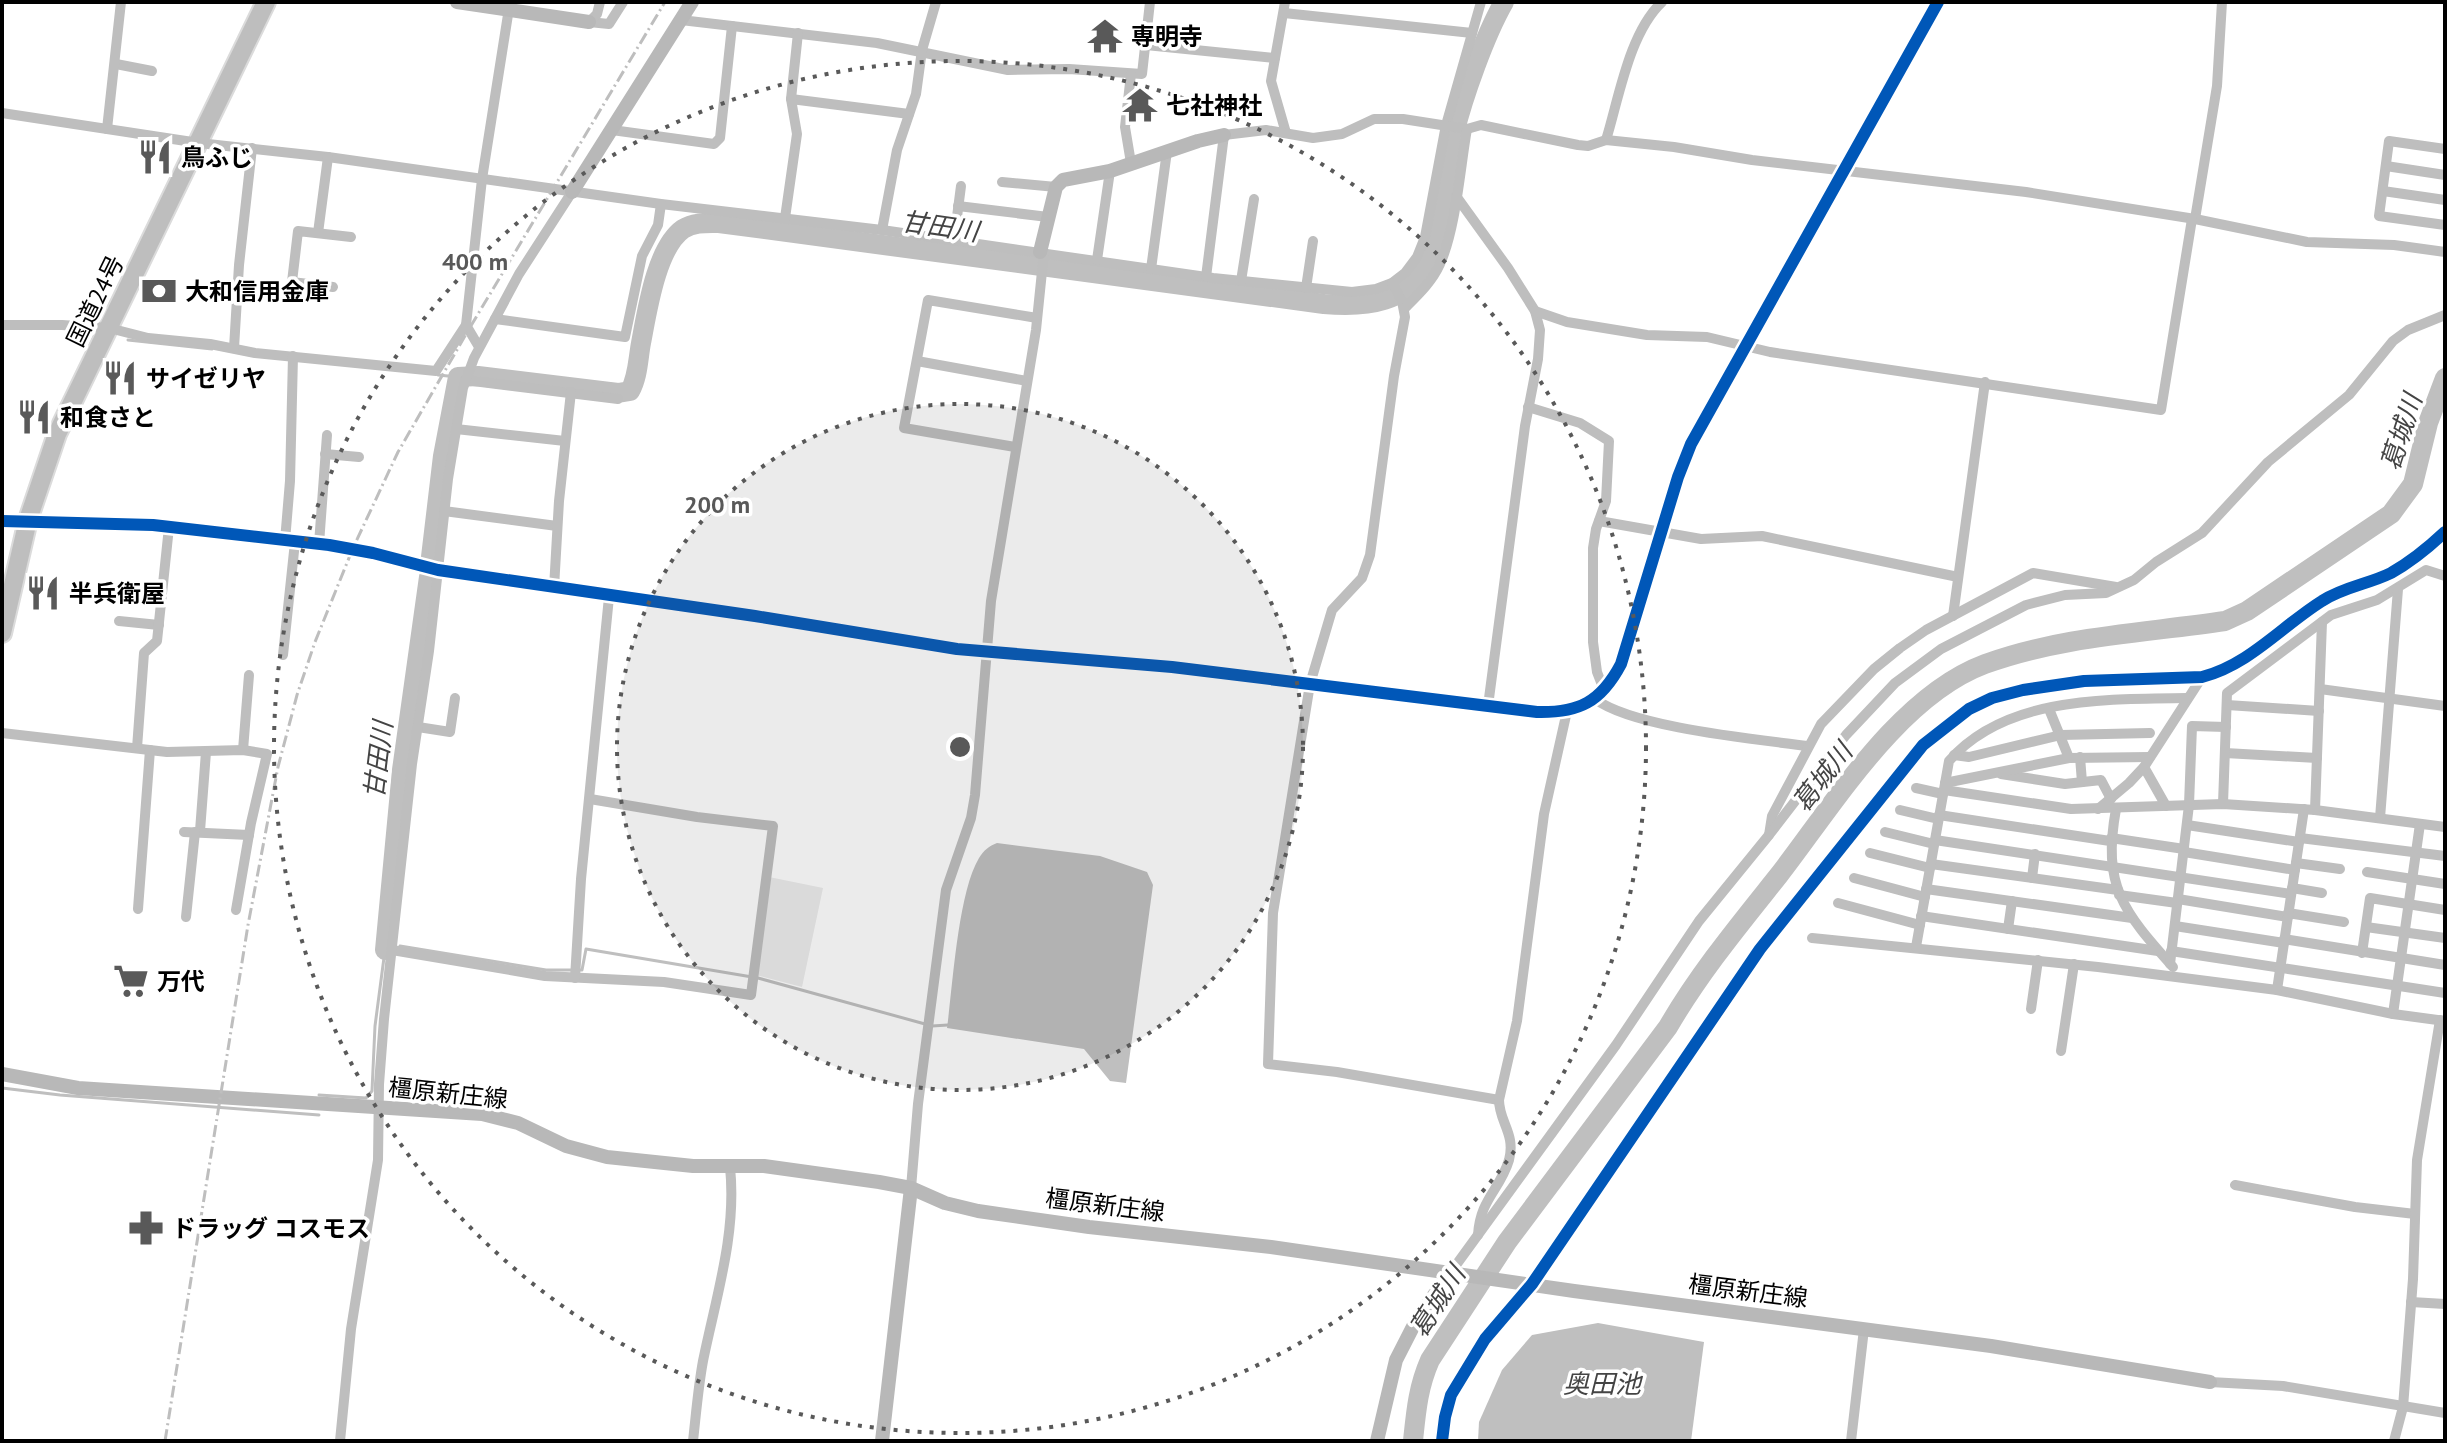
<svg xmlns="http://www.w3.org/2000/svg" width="2447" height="1443" viewBox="0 0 2447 1443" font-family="'PT Sans','Noto Sans JP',sans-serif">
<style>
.green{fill:#ececec}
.water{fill:#bfbfbf}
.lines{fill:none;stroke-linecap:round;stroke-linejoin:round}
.stream{stroke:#bfbfbf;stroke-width:3}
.river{stroke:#bfbfbf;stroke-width:20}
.highway-casing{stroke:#dbdbdb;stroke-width:22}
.street{stroke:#bebebe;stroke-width:10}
.secondary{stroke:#b8b8b8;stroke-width:14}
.highway{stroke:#bebebe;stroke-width:18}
.rail{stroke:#bebebe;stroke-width:3;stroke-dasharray:12 4 2 4;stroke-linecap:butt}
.cycleway-casing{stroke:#fff;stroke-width:17}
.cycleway{stroke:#0057b8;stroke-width:12}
.ring{fill:none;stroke:#595959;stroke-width:4;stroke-dasharray:4 8}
.labels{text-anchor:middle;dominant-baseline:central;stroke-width:7;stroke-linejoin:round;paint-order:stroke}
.poi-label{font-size:24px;font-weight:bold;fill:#000;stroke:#fff;text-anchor:start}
.street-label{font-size:24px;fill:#000;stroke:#fff}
.water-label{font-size:26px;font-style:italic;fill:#444;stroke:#fff}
.centre{fill:#595959;stroke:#fff;stroke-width:4}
.ring-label{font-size:24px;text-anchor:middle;font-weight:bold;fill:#595959;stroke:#fff;stroke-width:7;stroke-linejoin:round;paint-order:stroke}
</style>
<rect width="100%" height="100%" fill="#fff"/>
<path class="green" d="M769 877 823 888 802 987 756 975Z"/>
<g class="water">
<path d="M997 843 1100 856 1147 872 1153 885 1126 1083 1110 1081 1084 1049 947 1028C953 984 958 893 979 858 984 850 989 846 997 843Z"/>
<path d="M1598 1323 1704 1342 1691 1441H1478L1479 1422 1502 1370 1532 1335Z"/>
</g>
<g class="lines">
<g class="stream">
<path d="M128 340 212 349"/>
<path d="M438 375 458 377"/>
<path d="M400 946 546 970H571"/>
<path d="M579 970H582L586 949 758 978 925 1024"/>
<path d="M932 1026 948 1025"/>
<path d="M2 1088 60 1095 319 1115"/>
<path d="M319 1095 366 1098 372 1091 375 1026 385 950"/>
</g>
<g class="river">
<path d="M431 557 443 456 458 377 478 376 618 393 630 391C638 377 638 359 641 343 647 312 656 248 683 229 694 222 707 223 719 223L1324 304C1454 316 1432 225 1454 134 1463 97 1485 35 1504 2"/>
<path d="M385 950 402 770 429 577"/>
<path d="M1413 1441C1416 1412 1418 1387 1430 1360L1507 1242 1668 1027C1700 972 1740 924 1779 875 1834 804 1899 696 1985 664 2062 636 2145 633 2225 621L2247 611 2391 514 2413 484 2428 423 2445 378"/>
</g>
<g class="highway-casing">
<path id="highway" d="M2 633 28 520 57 434 266 2"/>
</g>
<g class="street">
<path d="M1285 2 1271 81 1286 133"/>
<path d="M1284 13 1472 33"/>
<path d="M681 20 877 43 1008 70 1069 69 1142 74 1150 2"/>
<path d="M589 22 609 24 623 2"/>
<path d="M589 22 597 14 600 2"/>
<path d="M1146 45 1275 58"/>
<path d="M116 64 152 71"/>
<path d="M791 99 909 114"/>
<path d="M2 113 199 143 328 157 661 204 882 230 1213 278 1352 292 1376 289 1392 283 1405 273 1417 257 1425 237 1446 125 1481 2"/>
<path d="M107 129 121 2"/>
<path d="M612 130 714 144 720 138 732 26"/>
<path d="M1606 140C1619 98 1629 33 1662 2"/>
<path d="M2445 149 2389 141 2379 216 2445 225"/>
<path d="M1131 163 1125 127 1131 74"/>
<path d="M2386 166 2445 175"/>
<path d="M1002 182 1056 187"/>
<path d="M2383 191 2445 200"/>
<path d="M1456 196 1508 268 1535 311 1540 330 1538 359 1525 426 1488 706"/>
<path d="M958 206 1048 217"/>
<path d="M785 218 797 134 791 99 798 33"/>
<path d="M2195 219 2217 86 2222 2"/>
<path d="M882 230 897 150 916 94 922 50 936 2"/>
<path d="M318 233 328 157"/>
<path d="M954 240 961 186"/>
<path d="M1097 260 1110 171"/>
<path d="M1151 269 1167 151"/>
<path d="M1206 277 1224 135 1266 130 1313 138 1342 134 1374 119H1403L1467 129 1481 125 1578 145 1588 146 1606 140 1674 147 1752 160 2026 192 2195 219 2307 242 2394 245 2445 252"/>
<path d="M1241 281 1254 199"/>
<path d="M1392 283 1402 301 1405 317 1394 376 1370 555 1362 578 1332 610 1310 684 1273 913 1268 1064 1337 1072 1499 1100"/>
<path d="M333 287 292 282 298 231 351 237"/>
<path d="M1306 288 1313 241"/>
<path d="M1405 308C1418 295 1432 282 1440 264 1456 228 1460 169 1467 129"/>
<path d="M1535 311 1567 322 1647 335 1707 337 1770 352 2161 410 2192 219"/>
<path d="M495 319 625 337 642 256 658 225 661 204"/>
<path d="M2 325H62L109 328 148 338 210 344 255 353 436 371 466 325"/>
<path d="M479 347 466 325 482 179 510 2"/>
<path d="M234 348 239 265 252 148"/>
<path d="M917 361 1027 381"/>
<path d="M465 380 618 399"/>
<path d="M1528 407 1580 423 1609 441 1606 501 1596 529 1593 548V642L1597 672 1604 690"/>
<path d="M456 429 565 441"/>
<path d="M1015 447 904 428 928 300 1037 318"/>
<path d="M325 454 359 457"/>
<path d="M444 511 557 526"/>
<path d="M2 521 153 525 329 545 373 553 438 570 987 652"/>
<path d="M1599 521 1701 539 1762 536 1958 577"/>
<path d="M285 541 290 481 293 356"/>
<path d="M319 544 327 435"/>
<path d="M554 588 559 501 571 392"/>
<path d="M1953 616 1985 382"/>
<path d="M119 621 159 625"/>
<path d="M283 655 295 542"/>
<path d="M2320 689 2445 706"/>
<path d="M1595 699C1634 728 1756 739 1807 746"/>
<path d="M2227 705 2319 711"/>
<path d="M2049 709 2069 758"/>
<path d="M418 727 450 732 455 698"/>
<path d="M2 733 167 752 243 750 267 754 251 823 236 910"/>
<path d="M137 748 144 653 157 641 169 527"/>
<path d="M243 750 249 675"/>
<path d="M2225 753 2317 758"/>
<path d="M1954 755 1969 757 2061 735 2150 733"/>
<path d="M2080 757 2082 782"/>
<path d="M2144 767 2166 806"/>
<path d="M2001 774 2065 784 2101 780 2111 799"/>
<path d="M1945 783 2069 758 2150 757"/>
<path d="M1916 788 1943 794"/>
<path d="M1944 790 2071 809 2223 804 2315 810 2445 827"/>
<path d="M2223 804 2227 693 2331 615 2377 600 2426 570 2445 576"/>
<path d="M2098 809 2129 783 2144 767 2202 677"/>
<path d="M2116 809C2102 886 2123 911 2173 967"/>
<path d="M1900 810 1938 819"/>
<path d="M2315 810 2322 622"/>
<path d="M1939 815 2110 841"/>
<path d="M2380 818 2398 589"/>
<path d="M2187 825 2299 842"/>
<path d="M200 831 206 752"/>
<path d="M184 832 249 835"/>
<path d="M1885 832 1934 844"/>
<path d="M1769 835 1772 816 1821 724 1874 669 1900 648 1926 630 2033 573 2116 587"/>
<path d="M2111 838 2184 849"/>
<path d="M2300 838 2445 856"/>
<path d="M1935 840 2291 894"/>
<path d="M2184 852 2295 870"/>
<path d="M1870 853 1930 868"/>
<path d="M2296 863 2340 869"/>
<path d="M1931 864 2118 890"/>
<path d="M2367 872 2445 884"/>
<path d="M1854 878 1925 897"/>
<path d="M2032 878 2035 854"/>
<path d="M2292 888 2322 893"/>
<path d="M1926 889 2132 918"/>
<path d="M2119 895 2177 903"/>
<path d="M2178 899 2288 917"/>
<path d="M1838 903 1920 925"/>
<path d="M138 909 150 750"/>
<path d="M2288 913 2344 922"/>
<path d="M1921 916 2158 951"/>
<path d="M186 917 195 832"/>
<path d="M2175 926 2284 943"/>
<path d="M2366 927 2445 938"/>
<path d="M2008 929 2012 901"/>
<path d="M1812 938 2098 967 2277 990 2393 1014 2445 1021"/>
<path d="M2284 939 2445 965"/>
<path d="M1916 947 1949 761C2005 696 2108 699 2187 698"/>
<path d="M392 950 545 976 664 982 751 995 773 826 697 817 590 799"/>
<path d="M2171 951 2445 993"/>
<path d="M2362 953 2370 898 2445 910"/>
<path d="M2170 964 2189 805 2192 726 2226 727"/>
<path d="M575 978 581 879 609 597"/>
<path d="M2277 990 2304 809"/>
<path d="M2031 1009 2038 960"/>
<path d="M2393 1014 2420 824"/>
<path d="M2061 1051 2074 964"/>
<path d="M2235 1185 2355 1207 2415 1214"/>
<path d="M911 1188 918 1104 946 890 971 818 975 795 991 601 1036 330 1044 252"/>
<path d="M1478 1235C1480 1199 1500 1190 1509 1160 1516 1134 1499 1122 1499 1100L1517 1021 1544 814 1567 711"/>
<path d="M1451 1272 1616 1045 1699 921 1769 835 1846 735 1895 683 1941 649 2026 605 2065 595 2106 593 2134 580 2156 562 2202 533 2268 462 2349 395 2393 341 2408 330 2445 315"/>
<path d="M2411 1302 2445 1304"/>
<path d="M2210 1382 2283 1386 2445 1413"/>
<path d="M340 1441 351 1329 378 1160 379 1084 384 1019 412 764 429 651 448 479 463 388 474 358 519 274 572 192"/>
<path d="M693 1441C696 1415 698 1388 703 1361 716 1297 737 1233 730 1167"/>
<path d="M1442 1441 1445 1417 1451 1395 1485 1339 1532 1284 1760 949 1923 745 1969 709 1992 698 2023 690 2084 681 2202 677C2249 665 2282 626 2322 601 2343 587 2369 584 2391 573 2411 562 2429 547 2445 532"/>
<path d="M1851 1441 1864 1329"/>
<path d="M2394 1441 2403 1407 2413 1279 2417 1160 2440 1020"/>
</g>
<g class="secondary">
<path d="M457 2 589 22"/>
<path d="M572 192 692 2"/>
<path d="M1040 252 1056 187 1063 180 1110 171 1198 141 1224 135"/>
<path d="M987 652 1172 667 1537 712C1579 713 1601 702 1621 664L1678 477 1691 444 1938 2"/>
<path d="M2 1074 78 1088 482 1114 518 1123 566 1146 607 1157 693 1166H764L879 1182 911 1188 945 1203 978 1211 1089 1227 1271 1247 1574 1291 1991 1346 2210 1382"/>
<path d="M882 1441 911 1188"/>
<path d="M1377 1441 1396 1360 1418 1317 1451 1272"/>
</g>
<use href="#highway" class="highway"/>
<path class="rail" d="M165 1441 248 925 278 767 297 695 315 642 353 548 398 452 469 329 665 2"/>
<g class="cycleway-casing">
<g id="cycleway">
<path d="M2 521 153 525 329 545 373 553 438 570 755 616 957 649 1172 667 1537 712C1579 713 1601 702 1621 664L1678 477 1691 444 1938 2"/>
<path d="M1442 1441 1445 1417 1451 1395 1485 1339 1532 1284 1760 949 1923 745 1969 709 1992 698 2023 690 2084 681 2202 677C2249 665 2282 626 2322 601 2343 587 2369 584 2391 573 2411 562 2429 547 2445 532"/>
</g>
</g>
<use href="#cycleway" class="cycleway"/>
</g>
<circle cx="960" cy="747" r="343" fill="#595959" fill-opacity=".12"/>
<g class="ring">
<circle cx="960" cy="747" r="343"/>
<circle cx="960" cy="747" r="686"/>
</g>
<defs>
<g id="temple-bare" transform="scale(2.76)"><path d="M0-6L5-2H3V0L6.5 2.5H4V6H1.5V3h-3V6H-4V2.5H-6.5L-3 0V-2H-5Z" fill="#595959" stroke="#fff" stroke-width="2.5" paint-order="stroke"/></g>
<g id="restaurant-bare" transform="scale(2.76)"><path d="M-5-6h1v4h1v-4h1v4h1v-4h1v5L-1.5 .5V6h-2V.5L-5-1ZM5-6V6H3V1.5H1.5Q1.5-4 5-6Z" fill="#595959" stroke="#fff" stroke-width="2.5" paint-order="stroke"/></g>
<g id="bank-bare" transform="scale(2.76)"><path d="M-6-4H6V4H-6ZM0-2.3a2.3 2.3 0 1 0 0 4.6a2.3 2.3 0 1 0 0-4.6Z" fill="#595959" stroke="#fff" stroke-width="2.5" paint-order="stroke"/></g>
<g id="supermarket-bare" transform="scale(2.76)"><path d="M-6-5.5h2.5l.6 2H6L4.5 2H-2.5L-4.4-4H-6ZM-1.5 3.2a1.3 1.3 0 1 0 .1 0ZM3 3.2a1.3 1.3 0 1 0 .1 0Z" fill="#595959" stroke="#fff" stroke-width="2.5" paint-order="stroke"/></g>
<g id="pharmacy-bare" transform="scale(2.76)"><path d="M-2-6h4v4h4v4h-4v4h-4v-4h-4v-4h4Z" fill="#595959" stroke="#fff" stroke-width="2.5" paint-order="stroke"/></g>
</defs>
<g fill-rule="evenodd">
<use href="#temple-bare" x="1105" y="36"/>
<use href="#temple-bare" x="1140" y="105"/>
<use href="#restaurant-bare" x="155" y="157"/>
<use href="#bank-bare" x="159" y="291"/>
<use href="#restaurant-bare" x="120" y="378"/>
<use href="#restaurant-bare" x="34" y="417"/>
<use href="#restaurant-bare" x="43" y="593"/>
<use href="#supermarket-bare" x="131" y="981"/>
<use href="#pharmacy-bare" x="146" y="1228"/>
</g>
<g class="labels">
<g class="poi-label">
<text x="1131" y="36">専明寺</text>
<text x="1166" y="105">七社神社</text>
<text x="181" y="157">鳥ふじ</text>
<text x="185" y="291">大和信用金庫</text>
<text x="146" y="378">サイゼリヤ</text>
<text x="60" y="417">和食さと</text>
<text x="69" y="593">半兵衛屋</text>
<text x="157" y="981">万代</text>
<text x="172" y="1228">ドラッグ コスモス</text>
</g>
<g class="street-label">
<text transform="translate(95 301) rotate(-64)">国道24号</text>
<text transform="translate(448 1093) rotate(6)">橿原新庄線</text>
<text transform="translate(1105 1205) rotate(7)">橿原新庄線</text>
<text transform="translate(1748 1291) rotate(7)">橿原新庄線</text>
</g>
<g class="water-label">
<text transform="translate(940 226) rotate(8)">甘田川</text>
<text transform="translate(2401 432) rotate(-72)">葛城川</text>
<text transform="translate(378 760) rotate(-83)">甘田川</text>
<text transform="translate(1822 777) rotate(-52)">葛城川</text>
<text transform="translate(1437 1301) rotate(-57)">葛城川</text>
<text x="1602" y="1383">奥田池</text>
</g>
</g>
<circle cx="960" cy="747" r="12" class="centre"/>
<g class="ring-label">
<text x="475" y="270">400 m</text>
<text x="717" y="513">200 m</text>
</g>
<rect width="2447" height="1443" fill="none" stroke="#000000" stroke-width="8"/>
</svg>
